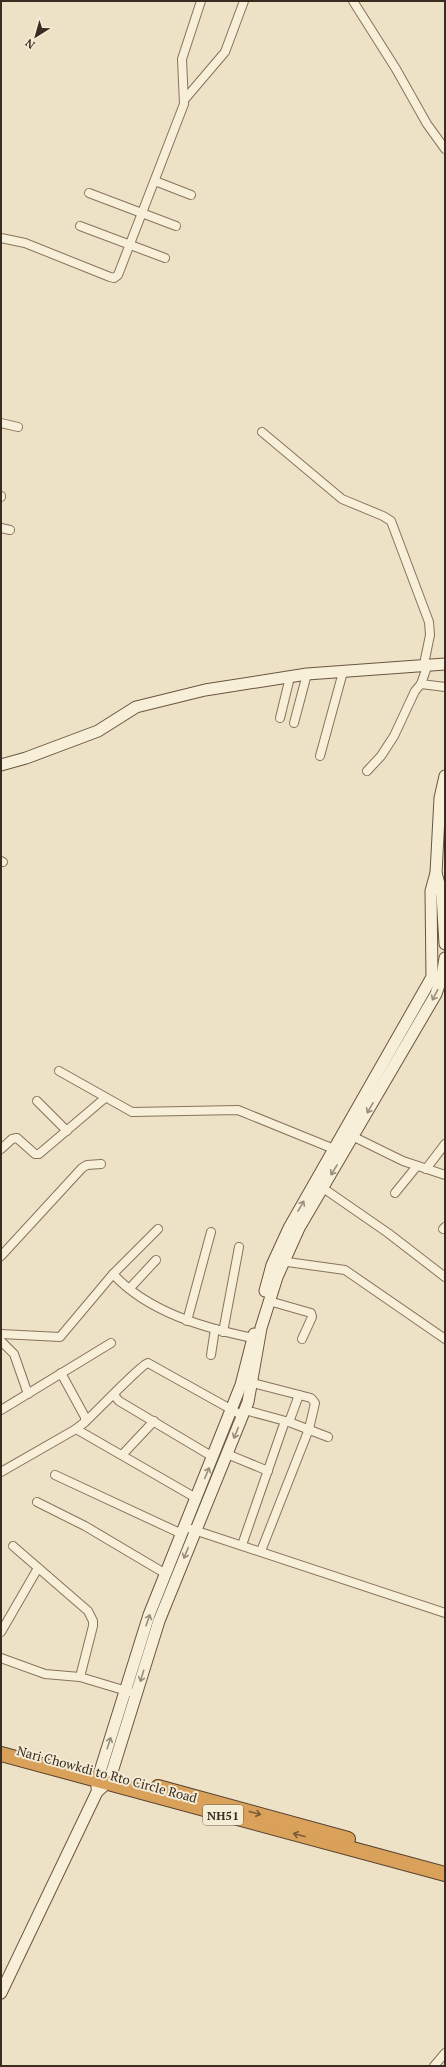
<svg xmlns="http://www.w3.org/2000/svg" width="446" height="2067" viewBox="0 0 446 2067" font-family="'PT Serif',serif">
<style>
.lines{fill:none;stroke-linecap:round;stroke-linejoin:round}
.street-casing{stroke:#88735c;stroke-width:10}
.secondary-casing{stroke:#6a553f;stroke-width:13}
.highway-casing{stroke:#564230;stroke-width:16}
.street{stroke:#f8efd9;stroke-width:8}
.secondary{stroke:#f8efd9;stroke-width:11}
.highway{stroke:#d9a15a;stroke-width:14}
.oneway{stroke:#988e7c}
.oneway2{stroke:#795b37}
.labels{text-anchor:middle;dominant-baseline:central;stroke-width:4;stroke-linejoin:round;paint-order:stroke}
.shield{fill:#f5ecd6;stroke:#716657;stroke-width:1}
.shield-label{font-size:12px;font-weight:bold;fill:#392c20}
.street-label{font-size:13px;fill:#392c20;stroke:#f5ecd6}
</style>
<rect width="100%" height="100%" fill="#ede1c6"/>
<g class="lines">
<g class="street-casing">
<g id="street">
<path d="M353 1 396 69 427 124 445 149"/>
<path d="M185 99 225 52 244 1"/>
<path d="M155 181 191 195"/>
<path d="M89 193 176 226"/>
<path d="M80 226 165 258"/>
<path d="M1 238 25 243 110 277 114 278 118 275 184 104 182 59 201 1"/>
<path d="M1 423 18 427"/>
<path d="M262 432 342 499 383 516 391 521 429 622 430 635 424 664"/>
<path d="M1 497V496"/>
<path d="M1 528 10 530"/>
<path d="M421 684 445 687"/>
<path d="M280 718 290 677"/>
<path d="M294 723 307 674"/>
<path d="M320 756 343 672"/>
<path d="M367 771 381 756 394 736 415 691 421 684 428 664"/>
<path d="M1 861 3 862"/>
<path d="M59 1071 132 1112 238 1110 334 1149"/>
<path d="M37 1101 67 1131"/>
<path d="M348 1134 403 1161 445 1175"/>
<path d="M1 1149 12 1139 17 1138 35 1154H39L105 1098"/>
<path d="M426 1169 445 1144"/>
<path d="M323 1188 388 1233 445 1277"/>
<path d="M395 1193 417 1166"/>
<path d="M443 1229 445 1227"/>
<path d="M1 1256 82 1168 87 1165 101 1164"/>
<path d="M280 1261 345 1270 445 1339"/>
<path d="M113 1274C148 1312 204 1328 253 1338"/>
<path d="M130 1288 156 1260"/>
<path d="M269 1301 311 1313 312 1317 302 1339"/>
<path d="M187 1321 211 1232"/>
<path d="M223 1332 239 1247"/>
<path d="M1 1334 60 1337 113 1274 158 1229"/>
<path d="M1 1341 14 1354 28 1394"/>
<path d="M211 1355 215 1329"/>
<path d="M253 1383 311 1398 315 1403 309 1429 261 1551"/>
<path d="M114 1395 119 1401 213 1457"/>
<path d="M1 1410 111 1343"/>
<path d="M245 1410 289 1422 328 1437"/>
<path d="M85 1422C94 1414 142 1364 148 1363L243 1416"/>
<path d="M289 1422 299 1395"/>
<path d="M76 1429 196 1498"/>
<path d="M227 1454 268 1471"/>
<path d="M122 1455 154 1421"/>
<path d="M1 1472 76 1429 85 1422V1417L61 1373"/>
<path d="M55 1475 182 1534"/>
<path d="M37 1502 85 1526 166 1574"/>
<path d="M191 1529 445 1613"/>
<path d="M242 1545 285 1421"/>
<path d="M13 1546 88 1611 93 1621V1626L80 1677"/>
<path d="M1 1632 38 1568"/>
<path d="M1 1658 45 1674 80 1677 130 1692"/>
<path d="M434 2066 445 2053"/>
</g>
</g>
<g class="secondary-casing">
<g id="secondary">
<path d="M1 765 26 758 98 731 136 707 205 690 307 674 445 664"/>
<path d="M436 873 442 895 445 944"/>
<path d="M265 1291 272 1265 289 1228 432 977 431 891 436 873 440 798 445 776"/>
<path d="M97 1788V1781L149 1615 241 1385 254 1334"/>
<path d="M1 1993 97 1792 107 1783 111 1775 159 1621 248 1402 261 1328 277 1277 299 1228 436 994 442 976 445 958"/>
</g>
</g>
<g class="highway-casing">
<g id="highway">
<path d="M1 1754 445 1874"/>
<path d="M158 1787 348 1839"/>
</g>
</g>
<use href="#street" class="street"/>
<use href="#secondary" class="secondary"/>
<use href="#highway" class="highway"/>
</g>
<defs><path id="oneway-shaft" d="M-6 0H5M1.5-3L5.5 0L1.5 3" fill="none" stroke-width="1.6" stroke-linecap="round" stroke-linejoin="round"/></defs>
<g class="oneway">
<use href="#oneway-shaft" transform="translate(435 995) rotate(117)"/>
<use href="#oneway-shaft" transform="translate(370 1108) rotate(120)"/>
<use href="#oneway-shaft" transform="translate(334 1170) rotate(122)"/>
<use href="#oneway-shaft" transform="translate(301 1206) rotate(-60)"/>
<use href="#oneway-shaft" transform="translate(236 1433) rotate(112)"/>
<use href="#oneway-shaft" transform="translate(207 1473) rotate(-67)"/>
<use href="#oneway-shaft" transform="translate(186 1553) rotate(112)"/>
<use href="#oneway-shaft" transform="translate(148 1620) rotate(-71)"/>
<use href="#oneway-shaft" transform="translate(142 1676) rotate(107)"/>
<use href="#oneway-shaft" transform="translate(109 1743) rotate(-72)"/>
</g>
<g class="oneway2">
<use href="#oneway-shaft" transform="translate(255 1813) rotate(15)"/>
<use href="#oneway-shaft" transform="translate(299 1835) rotate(-165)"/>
</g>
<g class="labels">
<rect class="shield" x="203" y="1805" width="40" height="20" rx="3"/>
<g class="shield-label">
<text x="223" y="1815">NH51</text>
</g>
<g class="street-label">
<text transform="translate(107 1774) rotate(15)">Nari Chowkdi to Rto Circle Road</text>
</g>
</g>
<rect width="446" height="2067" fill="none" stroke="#392c20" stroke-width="4"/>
<g transform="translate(36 36) rotate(217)" stroke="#f5ecd6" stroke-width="3" paint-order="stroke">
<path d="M0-3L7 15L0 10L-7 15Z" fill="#392c20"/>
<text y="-6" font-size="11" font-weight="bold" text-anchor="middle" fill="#392c20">N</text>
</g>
</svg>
